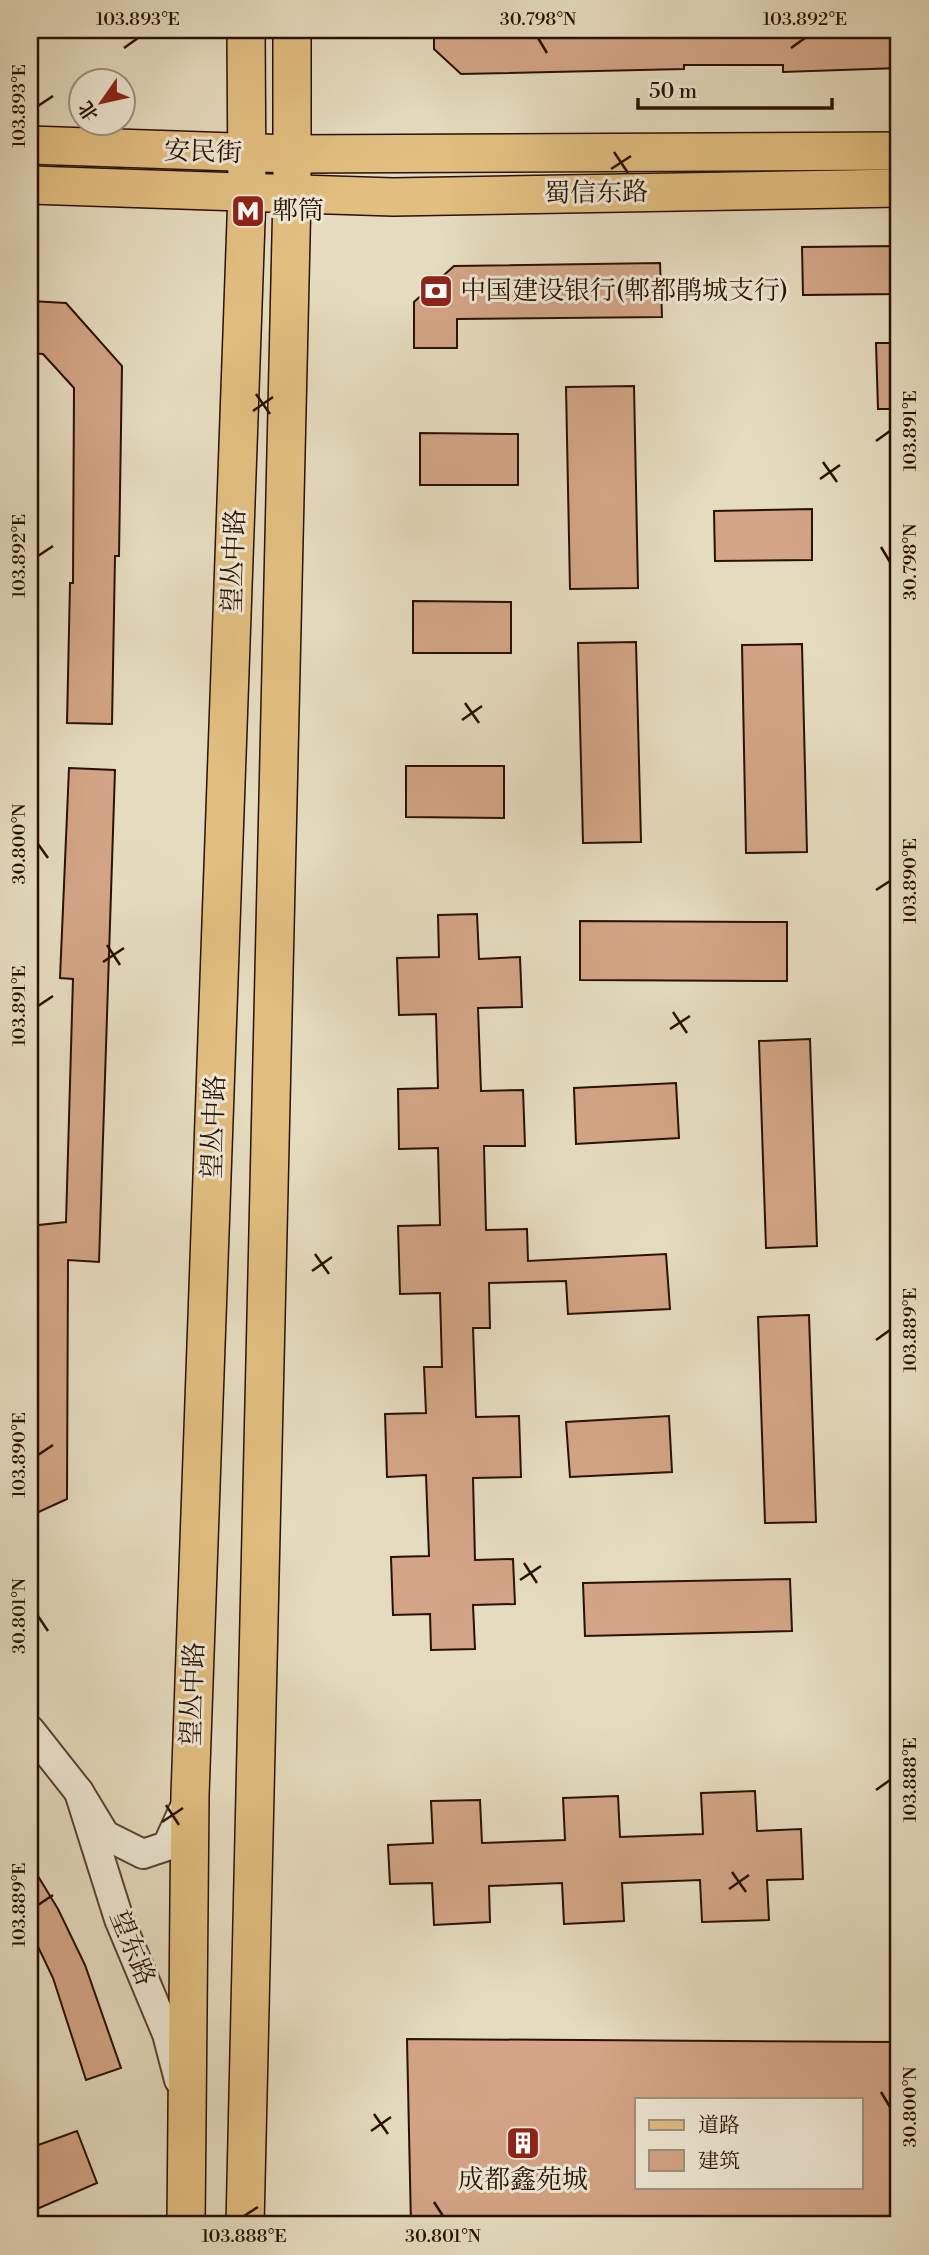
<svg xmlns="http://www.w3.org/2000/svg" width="929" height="2255" viewBox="0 0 929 2255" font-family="'Libre Bodoni','Noto Serif SC',serif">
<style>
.building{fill:#d3a586;stroke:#281100;stroke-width:2;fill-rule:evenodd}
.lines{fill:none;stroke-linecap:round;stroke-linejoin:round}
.minor-casing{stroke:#574430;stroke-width:32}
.major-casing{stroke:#281100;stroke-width:40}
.minor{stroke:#eee8d5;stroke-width:28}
.major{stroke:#e2be80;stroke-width:37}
.ticks{fill:none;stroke:#281100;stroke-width:2.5}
.labels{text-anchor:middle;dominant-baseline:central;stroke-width:6;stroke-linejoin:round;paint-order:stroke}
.street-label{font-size:26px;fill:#281100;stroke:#eee8d5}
.poi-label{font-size:26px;fill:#281100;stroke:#eee8d5;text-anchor:start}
.neatline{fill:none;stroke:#281100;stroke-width:2.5}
.ticks-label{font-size:18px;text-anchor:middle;fill:#281100}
</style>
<rect width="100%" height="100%" fill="#e5dcbf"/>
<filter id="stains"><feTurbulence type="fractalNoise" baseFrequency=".00286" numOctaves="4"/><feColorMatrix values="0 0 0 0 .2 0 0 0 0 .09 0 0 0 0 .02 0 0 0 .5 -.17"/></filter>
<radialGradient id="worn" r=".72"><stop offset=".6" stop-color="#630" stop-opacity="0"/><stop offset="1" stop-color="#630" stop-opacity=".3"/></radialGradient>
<g class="building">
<path d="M434 30H899V68L783 72V65H684V69L461 74 434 49Z"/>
<path d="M899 246V294L803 295 802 247Z"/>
<path d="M660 263 662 317 457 319V348H414V302L454 266Z"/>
<path d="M30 301 66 303 122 366 119 556H115L112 724 67 723 70 583H73L74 388 43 354 30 353Z"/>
<path d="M876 343H899V409H878Z"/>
<path d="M634 386 638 588 570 589 566 387Z"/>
<path d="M420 433 518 434V485H420Z"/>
<path d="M812 509V560L715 561 714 511Z"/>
<path d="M413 601 511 602V653H413Z"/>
<path d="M636 642 641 842 583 843 578 643Z"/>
<path d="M802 644 807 852 746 853 742 645Z"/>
<path d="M406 766H504V818L406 817Z"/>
<path d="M69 768 115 770 99 1262 68 1260 67 1499 30 1516V1226L66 1222 73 979 60 978Z"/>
<path d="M477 914 479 959 520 957 522 1007 478 1008 481 1091 523 1090 525 1146H484L486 1230 527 1229 528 1261 666 1254 670 1309 568 1314 566 1281 489 1283 490 1328H473L476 1417 519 1416 521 1477 473 1478 475 1560 513 1559 515 1604 473 1605 475 1649 431 1650 430 1614 393 1615 391 1557 429 1556 426 1475 387 1477 385 1414 426 1413 424 1367H442L440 1293 400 1294 398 1226 440 1225 438 1148 399 1149 398 1089 438 1088 436 1014 399 1015 397 958 439 957 438 915Z"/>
<path d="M580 921 787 922V981L580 980Z"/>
<path d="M810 1039 817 1246 766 1248 759 1041Z"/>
<path d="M676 1083 679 1138 576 1144 574 1088Z"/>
<path d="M809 1315 816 1522 765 1523 758 1317Z"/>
<path d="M669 1416 672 1472 570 1477 566 1422Z"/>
<path d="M790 1579 792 1631 585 1636 583 1583Z"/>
<path d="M755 1791 757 1831 801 1829 803 1879 767 1880 769 1920 702 1922 700 1880 622 1883 624 1921 564 1924 562 1883 489 1886 490 1922 434 1925 432 1883 390 1884 388 1845 433 1843 431 1801 480 1800 482 1843 565 1840 563 1798 618 1796 620 1837 703 1834 701 1793Z"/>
<path d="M30 1863 58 1909 85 1965 121 2068 86 2080 53 1978 30 1930Z"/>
<path d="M407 2039 899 2042V2225H411ZM637 2099H861V2187H637Z"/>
<path d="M77 2131 97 2183 30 2212V2148Z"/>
</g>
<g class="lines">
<g class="minor-casing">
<g id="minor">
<path d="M30 1730 79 1792 105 1835 143 1854 167 1846 187 1802"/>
<path d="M79 1792 119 1919 167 2034 179 2080"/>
</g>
</g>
<g class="major-casing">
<g id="major">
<path d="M30 145 293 154 899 151"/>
<path d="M30 185 393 197 899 188"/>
<path d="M186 2225 190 1795 247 193 246 30"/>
<path d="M245 2225 292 194V30"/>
</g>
</g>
<use href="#minor" class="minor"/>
<use href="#major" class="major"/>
</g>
<path class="ticks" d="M538 38 547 53M124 48 138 38M791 48 805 38M38 106 53 96M614 152 628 173M611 169 631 156M256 394 270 414M253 411 273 397M876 441 890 431M823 462 837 482M820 479 840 465M881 547 890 562M38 556 53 546M465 703 479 723M462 720 482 706M38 844 48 858M876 890 890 881M107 945 120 965M103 962 124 948M38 1006 53 996M673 1012 687 1033M670 1029 690 1016M315 1254 329 1274M312 1271 332 1257M876 1340 890 1330M38 1455 53 1445M524 1563 537 1583M520 1580 541 1566M38 1616 48 1631M876 1790 890 1780M166 1805 179 1825M162 1822 183 1808M732 1872 746 1892M729 1889 749 1875M38 1905 53 1895M881 2092 890 2107M374 2114 388 2134M371 2131 391 2117M434 2202 443 2216M244 2216 258 2207"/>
<defs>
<g id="metro-square" transform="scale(1.75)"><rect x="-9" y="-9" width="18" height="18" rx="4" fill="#8f2418" stroke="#eee8d5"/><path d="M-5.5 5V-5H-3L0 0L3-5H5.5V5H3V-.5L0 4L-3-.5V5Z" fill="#fff"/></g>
<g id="bank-square" transform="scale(1.75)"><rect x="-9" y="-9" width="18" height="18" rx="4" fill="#8f2418" stroke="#eee8d5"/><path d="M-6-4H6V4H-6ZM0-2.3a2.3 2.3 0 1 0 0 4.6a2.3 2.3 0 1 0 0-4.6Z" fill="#fff"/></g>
<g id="building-square" transform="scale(1.75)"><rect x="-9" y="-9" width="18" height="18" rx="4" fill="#8f2418" stroke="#eee8d5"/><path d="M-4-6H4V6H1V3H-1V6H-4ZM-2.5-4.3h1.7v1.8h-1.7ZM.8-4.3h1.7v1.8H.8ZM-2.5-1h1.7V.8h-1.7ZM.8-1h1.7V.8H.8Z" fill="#fff"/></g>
</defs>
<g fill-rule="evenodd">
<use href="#metro-square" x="248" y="211"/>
<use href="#bank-square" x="436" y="291"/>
<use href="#building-square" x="523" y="2143"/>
</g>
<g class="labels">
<g class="street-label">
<text transform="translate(203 152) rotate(2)">安民街</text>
<text transform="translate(596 193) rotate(-1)">蜀信东路</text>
<text transform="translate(234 561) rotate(-88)">望丛中路</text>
<text transform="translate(214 1127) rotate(-88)">望丛中路</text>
<text transform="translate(193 1694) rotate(-88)">望丛中路</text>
<text transform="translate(132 1948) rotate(68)">望东路</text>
</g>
<g class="poi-label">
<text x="272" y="211">郫筒</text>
<text x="460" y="291">中国建设银行(郫都鹃城支行)</text>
<text x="523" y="2180" text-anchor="middle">成都鑫苑城</text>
</g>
</g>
<rect width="929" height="2255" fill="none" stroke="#e5dcbf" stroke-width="77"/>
<rect x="635" y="2098" width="228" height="91" fill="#eee8d5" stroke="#9f9280" stroke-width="2"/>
<rect x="649" y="2120" width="35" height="10" fill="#e2be80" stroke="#9f9280" stroke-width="2"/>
<text x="698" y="2132" font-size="21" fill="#281100">道路</text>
<rect x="649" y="2150" width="35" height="21" fill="#d3a586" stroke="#9f9280" stroke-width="2"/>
<text x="698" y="2168" font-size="21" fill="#281100">建筑</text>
<g transform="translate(102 102) rotate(236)"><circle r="33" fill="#eee8d5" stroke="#9f9280" stroke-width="2"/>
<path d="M0-5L12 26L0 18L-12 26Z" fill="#8f2418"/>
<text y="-10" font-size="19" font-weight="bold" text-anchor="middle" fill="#281100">北</text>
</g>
<path d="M638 98v10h194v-10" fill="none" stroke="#281100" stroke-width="3.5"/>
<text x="649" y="98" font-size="21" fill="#281100" stroke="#eee8d5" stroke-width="5" paint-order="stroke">50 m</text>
<rect x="38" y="38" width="852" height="2178" class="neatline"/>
<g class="ticks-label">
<text x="138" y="25">103.893°E</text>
<text x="538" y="25">30.798°N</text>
<text x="805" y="25">103.892°E</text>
<text transform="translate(19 106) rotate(-90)" y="6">103.893°E</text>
<text transform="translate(910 431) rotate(-90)" y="6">103.891°E</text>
<text transform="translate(19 556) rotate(-90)" y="6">103.892°E</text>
<text transform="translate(910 562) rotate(-90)" y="6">30.798°N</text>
<text transform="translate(19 844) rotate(-90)" y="6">30.800°N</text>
<text transform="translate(910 881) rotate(-90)" y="6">103.890°E</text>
<text transform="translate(19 1006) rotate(-90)" y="6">103.891°E</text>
<text transform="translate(910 1330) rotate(-90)" y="6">103.889°E</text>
<text transform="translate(19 1455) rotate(-90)" y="6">103.890°E</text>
<text transform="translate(19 1616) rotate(-90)" y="6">30.801°N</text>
<text transform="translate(910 1780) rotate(-90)" y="6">103.888°E</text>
<text transform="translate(19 1905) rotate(-90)" y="6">103.889°E</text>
<text transform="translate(910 2107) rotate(-90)" y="6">30.800°N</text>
<text x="244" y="2242">103.888°E</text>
<text x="443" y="2242">30.801°N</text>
</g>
<rect width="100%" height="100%" filter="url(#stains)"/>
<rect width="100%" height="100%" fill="url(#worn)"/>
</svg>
